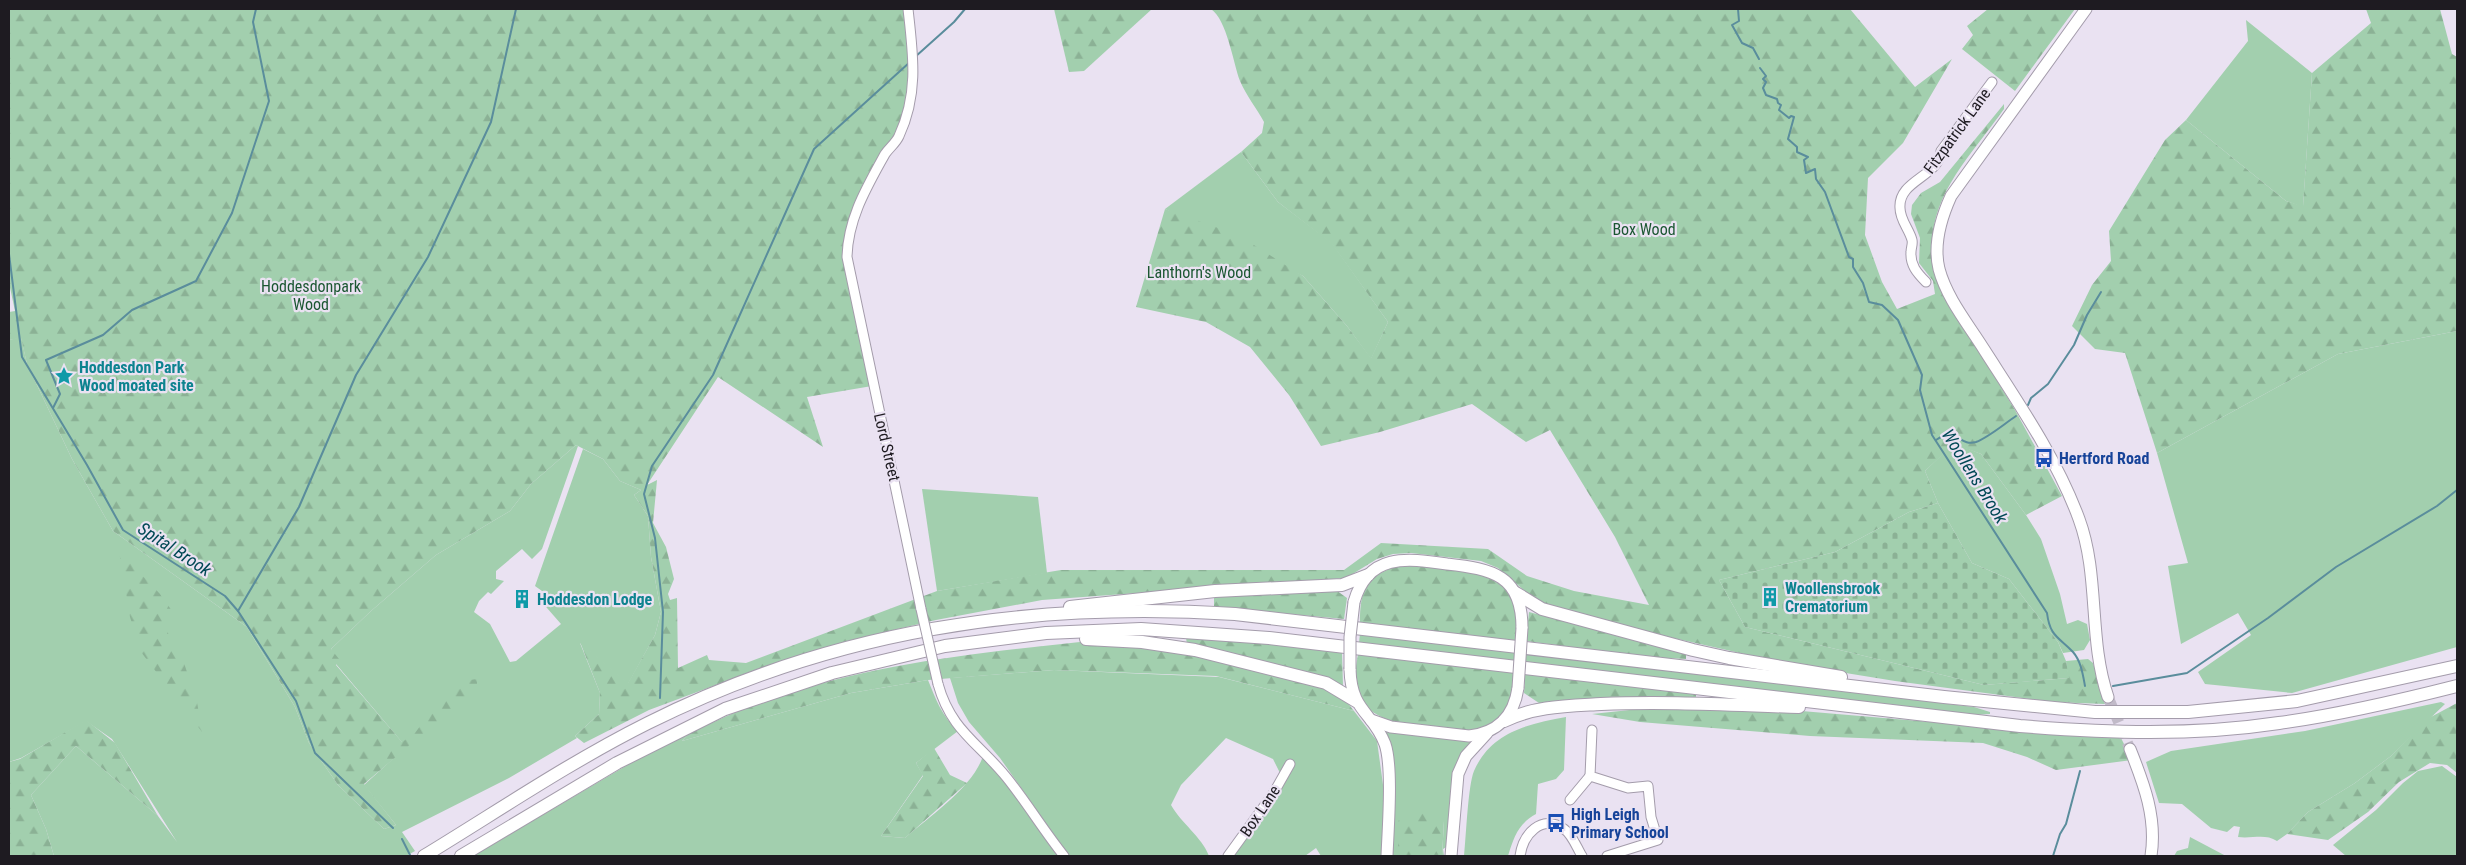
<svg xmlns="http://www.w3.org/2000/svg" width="2466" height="865" viewBox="0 0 2466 865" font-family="'Roboto Condensed',sans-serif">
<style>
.grass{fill:#a2cfae}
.forest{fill:url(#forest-firs)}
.cemetery{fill:url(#cemetery-stones)}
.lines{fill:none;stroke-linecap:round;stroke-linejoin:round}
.stream{stroke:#5a8d9c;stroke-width:2}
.major-tunnel{stroke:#c1bac8;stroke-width:11;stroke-dasharray:11 5.5;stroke-linecap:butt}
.minor-casing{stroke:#a49cab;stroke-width:11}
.major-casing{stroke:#a49cab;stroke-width:13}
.highway-casing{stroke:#a49cab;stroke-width:14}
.minor{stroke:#fff;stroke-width:9}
.major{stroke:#fff;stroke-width:11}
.highway{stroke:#fff;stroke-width:12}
.minor-bridge-casing{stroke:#a49cab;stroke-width:11;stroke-linecap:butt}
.major-bridge-casing{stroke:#a49cab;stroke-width:13;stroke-linecap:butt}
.minor-bridge{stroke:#fff;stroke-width:9}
.major-bridge{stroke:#fff;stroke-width:11}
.labels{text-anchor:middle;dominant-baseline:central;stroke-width:4.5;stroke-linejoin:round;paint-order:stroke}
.street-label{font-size:16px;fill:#1e1b21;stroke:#eae2f2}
.park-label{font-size:16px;fill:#1b5732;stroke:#eae2f2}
.culture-label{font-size:16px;font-weight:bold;fill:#0d838f;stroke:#eae2f2;text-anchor:start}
.transit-label{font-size:16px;font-weight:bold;fill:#164399;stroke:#eae2f2;text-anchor:start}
.water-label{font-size:18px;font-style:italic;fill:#004855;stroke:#eae2f2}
</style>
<defs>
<pattern id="forest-firs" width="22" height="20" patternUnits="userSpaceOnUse" patternTransform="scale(1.25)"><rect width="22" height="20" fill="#a2cfae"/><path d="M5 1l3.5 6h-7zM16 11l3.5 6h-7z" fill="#8bb195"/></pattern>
<pattern id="cemetery-stones" width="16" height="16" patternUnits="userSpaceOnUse" patternTransform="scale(1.25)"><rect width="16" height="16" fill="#a2cfae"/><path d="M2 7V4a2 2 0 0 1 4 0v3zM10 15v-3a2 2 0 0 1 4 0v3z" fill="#8bb195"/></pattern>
</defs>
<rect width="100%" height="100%" fill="#eae2f2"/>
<g class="grass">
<path d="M2246 20 2312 73 2303 207 2286 201 2186 120 2248 41Z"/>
<path d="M1241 152 1278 202 1332 243 1388 322 1371 359 1347 326 1303 276 1165 209Z"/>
<path d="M2457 331V647L2292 693 2205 684 2198 672 2251 635 2238 613 2181 644 2168 566 2188 563 2157 453 2338 354Z"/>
<path d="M21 337 27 364 72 459 113 531 247 627 295 707 309 743 338 785 384 829 396 825 364 785 406 747 336 664 331 649 371 611 436 555 510 511 531 484 576 445 578 446 542 549 532 559 522 549 496 571V579L504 581 491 594 488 592 479 601 474 612 490 624 510 662 516 661 561 624 540 600 542 598 539 595 542 591 535 586 583 449 603 459 620 481 641 490 634 495 648 516 651 557 661 612 655 635 628 684 580 643 600 693 599 714 575 736 577 738 509 778 402 832 415 851 406 856H54L46 829 31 795 76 746 158 816 177 842 112 739 86 721 21 758 9 762V340Z"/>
<path d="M1954 443 1981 454 2026 515 2041 539 2060 594 2067 624 2078 620 2087 624 2090 640 2084 650 2063 653 2058 642 2009 579 1972 563 1938 503 1925 471Z"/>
<path d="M922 489 1038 497 1047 573 937 591Z"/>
<path d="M1360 633 1515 652 1514 661 1359 643Z"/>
<path d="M1526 653 1974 707 1990 712V714L1972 715 1525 663Z"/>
<path d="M1054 670 1219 677 1354 711 1377 741 1384 792 1382 856H1321L1316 848 1305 856H1234L1276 795 1281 775 1273 759 1226 738 1181 785 1171 805C1181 823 1202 837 1209 856H1069L1000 758 969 722 958 703 950 678Z"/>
<path d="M928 680C936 700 942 716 958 731L916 763 923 775 881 836 905 838C930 816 973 787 983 756L1000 774 1059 856H473L663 744 689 733 682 741 851 693Z"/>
<path d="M2441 702 2445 704 2391 756 2355 783 2308 812 2287 834 2277 841C2265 833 2252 839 2238 837L2240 827 2234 826 2227 832 2211 828 2182 804 2159 803 2146 762 2171 751 2305 731Z"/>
<path d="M1566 717 1564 770 1556 779 1538 784 1536 814C1518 824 1514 837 1508 856H1464C1466 838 1468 785 1474 771 1491 732 1528 724 1566 717Z"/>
<path d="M1381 730 1473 741 1456 767 1451 785 1448 846 1443 849 1444 856H1442L1444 821H1398V856H1391Z"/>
<path d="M2442 766 2457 777V856H2346L2333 845 2376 810 2403 783 2418 771Z"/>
<path d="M2190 837 2226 856H2174L2177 851 2188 848Z"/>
</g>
<g class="forest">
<path d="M9 9H906L912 69 903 120 846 235 872 386 807 397 823 447 718 377 647 485 657 480 653 523 666 547 674 579 668 594 670 600 677 598 678 668 707 655 709 660 746 663 937 591 1061 570H1344L1381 543 1488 549 1527 576 1574 591 1649 605 1615 537 1550 430 1526 442 1472 404 1380 432 1321 446 1289 395 1250 347 1206 322 1136 307 1165 209 1238 235 1303 276 1347 326 1371 358 1388 322 1332 244 1278 202 1241 152 1262 133 1264 122C1257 109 1246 95 1240 81 1233 62 1227 20 1211 9H1850L1915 87 1952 59 1903 143 1868 178 1865 235 1882 282 1897 309 1935 294 1933 281 1919 263 1920 238 1911 214 1912 205 1921 193 1940 182 2004 104V109C1962 168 1911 212 1942 290L2015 410 2062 496 2026 515 1981 454 1954 444 1925 471 1938 503 1909 512 1835 552 1719 580 1745 627 1984 685 2068 678 2066 661 2088 659 2093 663 2105 704 2052 702 1895 681 1784 663 1651 633 1539 603 1498 568 1481 561 1411 553 1393 554 1377 559 1346 578 1042 600 936 620 847 641 748 673 649 710 584 743 575 736 599 714 600 693 580 642 628 683 655 635 661 612 651 557 648 516 634 495 641 490 620 481 603 459 576 445 531 484 510 511 436 555 371 611 331 649 339 659 336 665 402 742 414 734 428 716 462 681 477 679V688L364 784 396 825 384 829 338 785 309 743 295 707 247 627 113 531 72 459 27 364 21 338 9 340V312L15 311 9 283Z"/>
<path d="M1054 9H1152L1084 71 1069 72Z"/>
<path d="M1988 9H2075L2015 91 1962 49 1973 35 1967 26Z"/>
<path d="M2366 9H2440L2452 54 2457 57V331L2338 354 2157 453 2125 353 2095 349 2072 326 2092 285 2111 261 2109 231 2165 140 2186 120 2286 201 2303 206 2312 73 2371 23Z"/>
<path d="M119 551 138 563 139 572 160 594 177 618 162 623 182 657 197 702 202 732 141 652 130 617Z"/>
<path d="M1401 565C1437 569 1506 564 1516 609 1518 619 1516 631 1516 641L1360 623C1360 589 1366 575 1401 565Z"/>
<path d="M1333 588 1347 598 1344 619 1214 607V596Z"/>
<path d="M1529 612 1686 653V659L1647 657 1526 641Z"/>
<path d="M1186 638 1257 642 1342 652 1343 686 1187 644Z"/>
<path d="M1080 642 1170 648 1331 688 1344 698 1354 711 1216 676 1054 670 928 680 851 693 682 741 689 733C717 721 744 707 773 698 872 664 976 653 1080 642Z"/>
<path d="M1358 654 1513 672C1513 703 1503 727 1468 730 1430 726 1355 731 1355 677 1355 670 1357 661 1358 654Z"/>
<path d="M1525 674 1696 693V698L1539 703 1524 693Z"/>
<path d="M2457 703V773L2447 765 2430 763 2399 782 2368 812 2328 840 2287 834 2308 812 2355 783 2391 756 2429 718Z"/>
<path d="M1667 706 1767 708 2121 738 2132 760 2056 770 2027 757 1983 743 1810 736 1640 722 1592 714Z"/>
<path d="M86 720 115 743 158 816 76 746 31 795 46 829 54 856H9V762L20 759Z"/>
<path d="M934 748 950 775 967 783 905 838 881 836 923 776 916 763Z"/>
<path d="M1412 812 1440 815 1444 821 1442 856H1398V821Z"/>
</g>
<path class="cemetery" d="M1938 503 1972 563 2009 579 2058 642 2066 661 2069 678 1984 685 1745 627 1719 580 1835 552 1909 512Z"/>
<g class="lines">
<g class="stream">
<path d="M1738 9 1739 21 1732 25 1742 43 1753 48 1759 59"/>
<path d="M915 57 954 22 965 9"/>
<path d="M1760 68 1766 76 1763 79 1766 82 1763 88 1766 95 1777 99 1778 103 1781 105 1779 110 1789 118 1791 116 1794 117 1788 139 1797 147V152L1808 157 1804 160 1806 173 1815 169 1816 179 1825 192 1849 257 1853 259V267L1863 283 1869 302 1882 305 1898 320 1922 375 1920 390 1932 435 2047 613C2050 637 2059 637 2073 652 2081 661 2083 675 2085 686"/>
<path d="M9 254 22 357 87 465 123 530 225 596 238 611 296 701 315 753 393 828"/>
<path d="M2028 405 2031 398 2048 384 2074 345 2087 315 2101 292"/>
<path d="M53 408 60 394 46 360 103 335 132 310 196 281 232 213 269 101 253 22 256 9"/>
<path d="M1936 440C1957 426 1959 447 1976 442 1989 437 2004 424 2016 416"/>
<path d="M238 611 299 507 356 375 428 257 491 122 516 9"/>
<path d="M2113 686 2187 673 2268 618 2336 567 2437 506 2457 490"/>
<path d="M660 698 663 612 655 538 644 494 652 466 713 375 814 149 910 62"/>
<path d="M402 839 410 855"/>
<path d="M2053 856 2060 834 2066 824 2080 771"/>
</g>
<path class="major-tunnel" d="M2108 697 2130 749"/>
<g class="minor-casing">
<g id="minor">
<path d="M908 9C913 54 919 93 899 136 896 143 889 148 885 154 867 187 848 218 847 257L921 609"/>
<path d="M1926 282C1917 273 1910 265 1911 252 1911 248 1913 244 1912 240 1909 229 1900 220 1900 208 1898 180 1939 177 1941 151L1992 82"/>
<path d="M938 684C951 731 979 743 1007 778 1027 803 1044 831 1064 856"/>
<path d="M1592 730 1590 776 1628 788 1648 786 1651 817 1658 840 1607 856"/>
<path d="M1570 800 1590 776"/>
<path d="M1228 856 1273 794 1290 764"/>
<path d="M1520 856C1523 835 1541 813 1564 829 1572 834 1577 848 1582 856"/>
</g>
</g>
<g class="major-casing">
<g id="major">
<path d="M2086 9 1951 196C1941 218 1933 244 1939 269 1947 299 1969 325 1985 351 2019 404 2057 459 2079 519 2100 576 2088 639 2108 697"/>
<path d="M1354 602C1368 553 1406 558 1447 564 1492 569 1522 575 1522 628"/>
<path d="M1350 669C1351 712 1373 712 1385 744 1393 767 1388 829 1387 856"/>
<path d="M1371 720 1391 727 1469 736C1497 733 1514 716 1518 688"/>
<path d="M2130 749C2144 784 2157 818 2151 856"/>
<path d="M1451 856 1458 774 1466 756 1487 733"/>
</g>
</g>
<g class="highway-casing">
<g id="highway">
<path d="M1516 593 1542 609 1693 650 1729 658 1841 677"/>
<path d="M1070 607 1215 591 1342 585 1368 575"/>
<path d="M1086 639 1142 642 1195 650 1326 683 1356 701"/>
<path d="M1504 721C1535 706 1567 706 1601 704 1667 701 1733 705 1799 707"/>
<path d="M424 856C498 811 570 762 648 723 834 630 1029 601 1235 614L1944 697 2095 712H2188L2297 701 2457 666"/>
<path d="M461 856 617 763 725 709 832 673 945 646 1046 633 1141 629 1269 638 2020 726C2107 733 2193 736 2279 723 2339 715 2398 701 2457 686"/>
</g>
</g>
<use href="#minor" class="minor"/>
<use href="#major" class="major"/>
<use href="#highway" class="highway"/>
<g class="minor-bridge-casing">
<path id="minor-bridge" d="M921 609 938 684"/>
</g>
<g class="major-bridge-casing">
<g id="major-bridge">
<path d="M1350 669V637L1354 602"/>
<path d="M1518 688 1522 628"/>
</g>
</g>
<use href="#minor-bridge" class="minor-bridge"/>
<use href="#major-bridge" class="major-bridge"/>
</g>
<defs>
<g id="sight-bare" transform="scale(1.5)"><path d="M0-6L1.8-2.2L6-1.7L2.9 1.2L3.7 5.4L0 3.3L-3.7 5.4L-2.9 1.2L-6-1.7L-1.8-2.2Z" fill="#0f9aa8" stroke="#eae2f2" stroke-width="2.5" paint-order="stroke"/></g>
<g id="bus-bare" transform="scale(1.5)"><path d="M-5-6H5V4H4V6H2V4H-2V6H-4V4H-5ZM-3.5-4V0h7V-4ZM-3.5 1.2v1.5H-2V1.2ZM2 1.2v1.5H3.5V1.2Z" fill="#1a4fb4" stroke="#eae2f2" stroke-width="2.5" paint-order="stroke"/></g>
<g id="building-bare" transform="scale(1.5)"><path d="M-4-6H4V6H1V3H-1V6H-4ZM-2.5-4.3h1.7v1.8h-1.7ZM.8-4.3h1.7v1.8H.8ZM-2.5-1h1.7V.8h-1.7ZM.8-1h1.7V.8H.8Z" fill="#0f9aa8" stroke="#eae2f2" stroke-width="2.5" paint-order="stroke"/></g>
</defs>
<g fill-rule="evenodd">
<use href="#sight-bare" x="64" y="376"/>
<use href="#bus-bare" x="2044" y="458"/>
<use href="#building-bare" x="1770" y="597"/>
<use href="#building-bare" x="522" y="599"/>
<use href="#bus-bare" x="1556" y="823"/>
</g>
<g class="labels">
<g class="street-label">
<text transform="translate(1957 131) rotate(-54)">Fitzpatrick Lane</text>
<text transform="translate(887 447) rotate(77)">Lord Street</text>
<text transform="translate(1260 811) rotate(-56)">Box Lane</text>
</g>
<g class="park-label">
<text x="1644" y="229">Box Wood</text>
<text x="1199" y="272">Lanthorn's Wood</text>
<text x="311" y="286">Hoddesdonpark<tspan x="311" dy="18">Wood</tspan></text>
</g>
<g class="culture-label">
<text x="79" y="367">Hoddesdon Park<tspan x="79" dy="18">Wood moated site</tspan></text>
<text x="1785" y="588">Woollensbrook<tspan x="1785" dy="18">Crematorium</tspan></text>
<text x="537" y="599">Hoddesdon Lodge</text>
</g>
<g class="transit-label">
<text x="2059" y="458">Hertford Road</text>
<text x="1571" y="814">High Leigh<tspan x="1571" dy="18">Primary School</tspan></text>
</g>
<g class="water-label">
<text transform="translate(1975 476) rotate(58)">Woollens Brook</text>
<text transform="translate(175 549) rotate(33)">Spital Brook</text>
</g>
</g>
<rect width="2466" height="865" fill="none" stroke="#1e1b21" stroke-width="20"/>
</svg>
